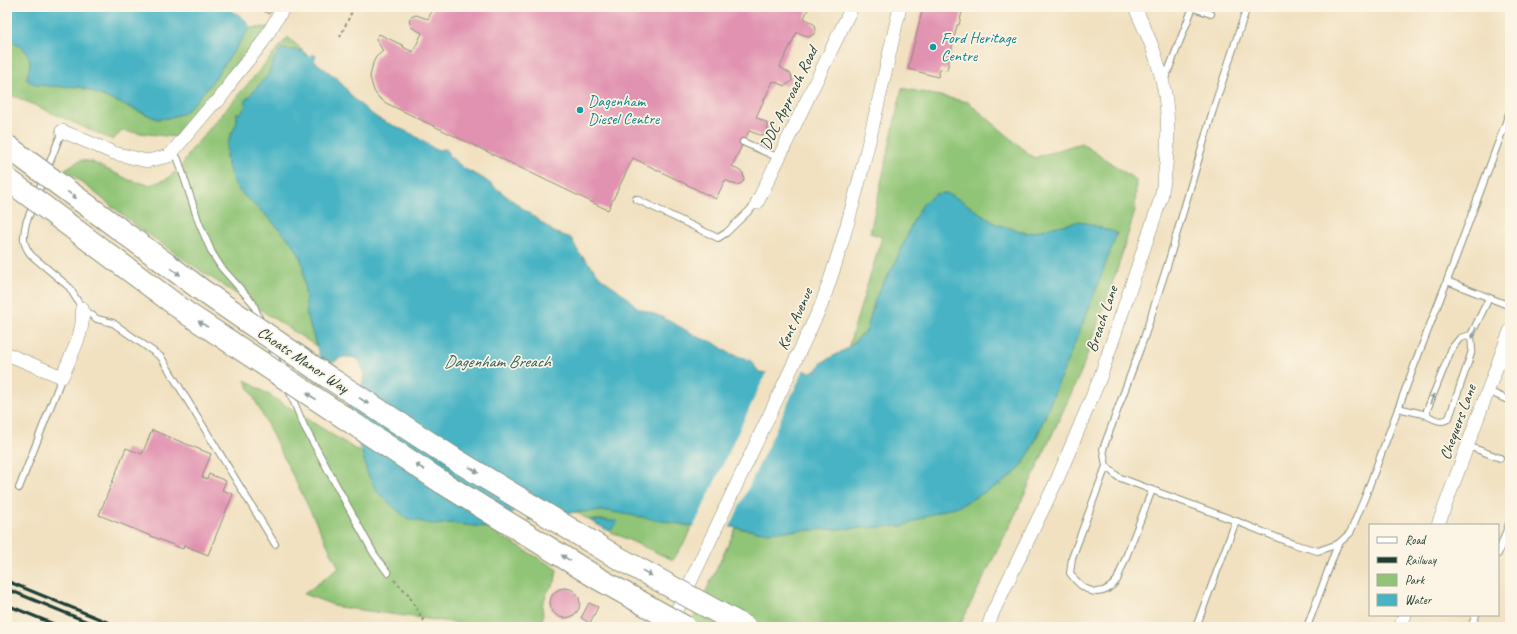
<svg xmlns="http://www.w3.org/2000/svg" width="1517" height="634" viewBox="0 0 1517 634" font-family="Caveat,sans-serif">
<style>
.green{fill:#90c476;stroke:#588055}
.water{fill:#47b3c4;stroke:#33787c}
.pier{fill:#f1e1c1}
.building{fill:#e192b0}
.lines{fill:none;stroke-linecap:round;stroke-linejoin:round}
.lane-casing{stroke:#888f7a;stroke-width:8}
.street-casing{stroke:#888f7a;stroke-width:14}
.path{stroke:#888f7a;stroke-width:2;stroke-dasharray:3 3;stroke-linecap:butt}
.lane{stroke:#fff;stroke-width:6}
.street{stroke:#fff;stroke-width:13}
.rail{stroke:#1f3d34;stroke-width:3}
.highway-bridge-casing{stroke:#888f7a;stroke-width:24;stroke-linecap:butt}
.highway-bridge{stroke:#fff;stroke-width:22}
.oneway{fill:#8f9e9a}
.culture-dot{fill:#0f9aa8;stroke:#fcf5e5;stroke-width:1.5}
.labels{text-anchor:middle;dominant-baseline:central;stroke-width:3.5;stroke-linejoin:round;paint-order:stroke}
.culture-label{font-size:16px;fill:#0d838f;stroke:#fcf5e5;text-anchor:start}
.street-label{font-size:16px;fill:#1f3d34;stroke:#fcf5e5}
.water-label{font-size:17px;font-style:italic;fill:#2b605f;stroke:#fcf5e5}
</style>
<rect width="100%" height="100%" fill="#fcf5e5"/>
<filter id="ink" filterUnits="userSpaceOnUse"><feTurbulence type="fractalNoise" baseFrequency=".025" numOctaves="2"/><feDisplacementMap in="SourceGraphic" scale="8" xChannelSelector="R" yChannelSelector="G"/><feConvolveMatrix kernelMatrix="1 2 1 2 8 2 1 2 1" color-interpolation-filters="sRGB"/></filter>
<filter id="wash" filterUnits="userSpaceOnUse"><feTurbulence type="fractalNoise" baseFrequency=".012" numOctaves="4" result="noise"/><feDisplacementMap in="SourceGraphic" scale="16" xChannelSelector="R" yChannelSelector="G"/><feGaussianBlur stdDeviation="0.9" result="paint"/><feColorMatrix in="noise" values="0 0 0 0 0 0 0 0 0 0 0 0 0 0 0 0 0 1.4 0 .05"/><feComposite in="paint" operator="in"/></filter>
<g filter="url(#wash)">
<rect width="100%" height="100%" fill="#f1e1c1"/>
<g class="green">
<path d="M272 27 175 137 122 131 113 140 7 93V42C17 41 29 51 30 61 31 67 27 74 27 80L37 85 81 87 157 119 168 118 184 113 193 104 210 85 250 28Z"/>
<path d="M288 37 309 57 302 51 281 49 268 75 244 102 247 104 240 115 237 112V122L235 129 230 135 226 158 240 192 269 218 293 244 300 256 303 266 307 316 316 346 198 269 138 227 65 169 81 160 92 162 129 180 150 185 167 179 181 167 192 149Z"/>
<path d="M902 88 968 102 1034 158 1081 143 1136 180 1135 211 1117 270 1081 372 1016 513 959 627H689L736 528 763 532 903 526 929 515 961 505 1000 484 1014 474 1023 464 1036 440 1117 233 1039 231 1027 233 996 224 962 201 946 193 935 194 914 219 894 265 879 290 874 303 867 330 848 348 882 237 870 233Z"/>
<path d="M245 380 363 454 367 473 436 525 448 523 485 527 557 569 555 582 548 591 542 605 543 616 541 625 539 627H487L339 607 304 594 339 568Z"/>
<path d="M608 511 691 526 689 535 673 560 609 531 618 523 607 520H589L576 512Z"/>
</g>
<g class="water">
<path d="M7 7H222C233 12 245 15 250 28L210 85 193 104 184 113 168 118 158 119 81 87 49 86 37 85 27 80C27 74 31 67 30 61 29 51 17 41 7 42Z"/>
<path d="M281 49 302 51 309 57 312 54 316 56 314 61 339 80 353 98 369 112 379 119 412 134 436 150 445 149 448 151V155L465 169 484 179 554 232 571 238 579 253 590 264 600 277 622 293 638 308 662 317 700 338 713 342 729 353 750 360 759 372C772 375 785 370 798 370 808 370 806 374 817 370L821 363 848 348 867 330 874 303 879 290 894 265 914 219 923 204 935 194 946 193 962 201 996 224 1027 233 1080 221 1117 233 1092 301 1030 452 1023 464 1014 474 1000 484 961 505 929 515 903 526 763 532 732 527 700 525 691 526 608 511 576 512 528 520 540 499 526 490 506 523 485 527 448 523 436 525 406 518 378 493 367 473 363 454 345 416 349 401 363 383 364 375 361 364 358 359 351 357H342L334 362 321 360 307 316 303 266 300 256 293 244 269 218 240 192 232 179 226 158 227 145 237 122V112L240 114 247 104 244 102 268 75 274 59Z"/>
<path d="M589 520 616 521 618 523 609 531Z"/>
</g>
<path class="pier" d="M800 368 804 369 729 529 693 528 767 371Z"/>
<g id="blocks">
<g class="building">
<path d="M257 7H273L269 14Z"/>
<path d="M434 7H809L804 18 815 25 816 30 814 34 809 37 797 32 780 67 791 74 792 81 785 86 773 81 756 117 767 123 768 131 765 134 760 135 749 131 732 166 743 173 744 179 743 182 740 184 736 185 725 180 716 199 633 158 608 210 386 103 378 97 374 91 370 77 373 63 376 57 383 51 376 39 379 34 404 46 403 47 413 52 422 33 411 27 409 20 411 17 416 15 428 19Z"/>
<path d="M923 7H963L959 25H957L947 70 940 69 938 77 908 69Z"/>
<path d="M152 430 211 454 202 477 207 479 209 474 226 481 222 490 233 494 208 555 184 545 183 549 99 515 126 448 142 454Z"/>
<circle cx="565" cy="603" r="15"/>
<path d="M589 603 598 607 590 623 581 618Z"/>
</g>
</g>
</g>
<g filter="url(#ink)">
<use href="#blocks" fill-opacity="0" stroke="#888f7a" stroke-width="1"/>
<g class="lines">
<g class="lane-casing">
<g id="lane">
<path d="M1191 7 1211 14"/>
<path d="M1165 79 1193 7"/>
<path d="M62 131 26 223C23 238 22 243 31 255L69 287 82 308 97 319 113 323 161 357 275 544"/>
<path d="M743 142 779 158"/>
<path d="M173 152 178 159 199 223 212 253 221 267 253 303 261 323"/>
<path d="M636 199 718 238 726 233 757 203"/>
<path d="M1447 281 1510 111"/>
<path d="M1471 335 1460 338 1452 348 1427 410V415C1434 420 1442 424 1449 418L1469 360 1472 350 1471 335 1489 298"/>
<path d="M271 346 279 367"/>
<path d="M288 388 304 426 374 554 388 573"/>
<path d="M1488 391 1510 401"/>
<path d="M1398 408 1427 415"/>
<path d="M1468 446 1500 458"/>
<path d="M1106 466 1072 558 1070 573C1082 590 1100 602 1117 580L1152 490 1236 521"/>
<path d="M19 488 62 377"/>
<path d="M1152 490 1118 477 1106 466 1103 449 1144 338 1169 260 1213 110 1247 7"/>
<path d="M1498 554 1510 521"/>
<path d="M1196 627 1236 521 1293 544 1318 551 1338 544"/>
<path d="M1307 627 1338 544 1350 533 1365 497 1416 361 1447 281 1510 306"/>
<path d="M1471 627 1476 615"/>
</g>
</g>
<g class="street-casing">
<g id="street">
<path d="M62 131 114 153 147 161 169 156 211 106 218 101 227 89 231 81 262 43 284 7"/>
<path d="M757 203 852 7"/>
<path d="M7 354 62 377C70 356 86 331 82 308"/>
<path d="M1438 525 1510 331"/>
<path d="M670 625 821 306C856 209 877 107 900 7"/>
<path d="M988 627 993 612 1057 480 1100 378 1161 198C1170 151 1172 104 1156 58 1151 41 1142 24 1135 7"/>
<path d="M1400 627 1405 615"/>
</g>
</g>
<g class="path">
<path d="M340 37 354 7"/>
<path d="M394 580 408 594 425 623"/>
</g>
<use href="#lane" class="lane"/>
<use href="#street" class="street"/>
<g class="rail">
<path d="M7 581 119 627"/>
<path d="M7 589 100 627"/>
<path d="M7 605 61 627"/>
</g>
<g class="highway-bridge-casing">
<g id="highway-bridge">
<path d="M7 146 203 291 328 377 456 460 613 555 745 627"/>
<path d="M7 179 188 314 443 483 599 579 685 627"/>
</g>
</g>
<use href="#highway-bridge" class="highway-bridge"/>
</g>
<defs><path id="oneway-solid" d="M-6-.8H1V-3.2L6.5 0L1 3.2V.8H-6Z"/></defs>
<g class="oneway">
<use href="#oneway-solid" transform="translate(72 195) rotate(37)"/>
<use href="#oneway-solid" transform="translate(176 272) rotate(36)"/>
<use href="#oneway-solid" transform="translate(203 324) rotate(-147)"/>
<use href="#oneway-solid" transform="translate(1474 333) rotate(109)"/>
<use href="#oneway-solid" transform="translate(311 396) rotate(-147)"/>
<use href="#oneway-solid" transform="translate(1432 399) rotate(-68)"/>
<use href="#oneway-solid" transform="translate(364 401) rotate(33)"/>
<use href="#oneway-solid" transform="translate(420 467) rotate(-147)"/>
<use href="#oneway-solid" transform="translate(474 470) rotate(31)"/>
<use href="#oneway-solid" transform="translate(566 558) rotate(-148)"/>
<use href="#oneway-solid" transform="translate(647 573) rotate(29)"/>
</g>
</g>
<g class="culture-dot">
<circle cx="933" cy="47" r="4"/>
<circle cx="580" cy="110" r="4"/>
</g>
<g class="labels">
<g class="culture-label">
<text x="941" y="38">Ford Heritage<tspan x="941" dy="18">Centre</tspan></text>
<text x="588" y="101">Dagenham<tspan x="588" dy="18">Diesel Centre</tspan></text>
</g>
<g class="street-label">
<text transform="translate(789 98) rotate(-64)">DDC Approach Road</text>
<text transform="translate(795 319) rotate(-66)">Kent Avenue</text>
<text transform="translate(1102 319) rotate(-71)">Breach Lane</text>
<text transform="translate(303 360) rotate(34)">Choats Manor Way</text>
<text transform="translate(1458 422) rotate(-70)">Chequers Lane</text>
</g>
<g class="water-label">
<text x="497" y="361">Dagenham Breach</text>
</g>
</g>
<rect width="1517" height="634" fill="none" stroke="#fcf5e5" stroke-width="24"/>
<rect x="1369" y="524" width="130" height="92" fill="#fcf5e5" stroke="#a4ab9e"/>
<rect x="1377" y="537" width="20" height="6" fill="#ffffff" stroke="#a4ab9e"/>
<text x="1405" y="544" font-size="12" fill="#1f3d34">Road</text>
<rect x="1377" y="557" width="20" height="6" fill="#1f3d34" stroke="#a4ab9e"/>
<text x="1405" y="564" font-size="12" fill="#1f3d34">Railway</text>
<rect x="1377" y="574" width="20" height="12" fill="#90c476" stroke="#a4ab9e"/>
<text x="1405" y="584" font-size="12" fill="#1f3d34">Park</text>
<rect x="1377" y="594" width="20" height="12" fill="#47b3c4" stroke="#a4ab9e"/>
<text x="1405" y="604" font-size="12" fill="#1f3d34">Water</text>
</svg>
